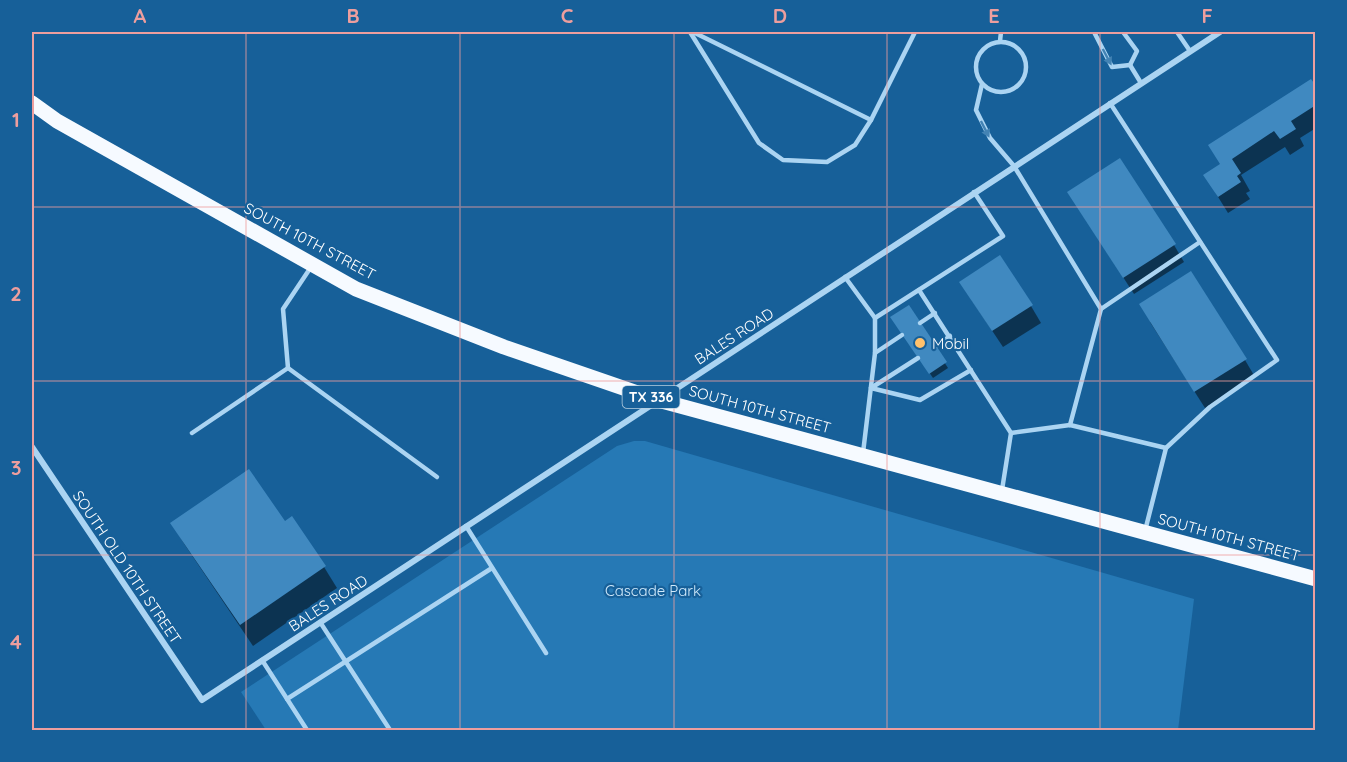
<svg xmlns="http://www.w3.org/2000/svg" width="1347" height="762" viewBox="0 0 1347 762" font-family="Quicksand,sans-serif">
<style>
.green{fill:#2679b5}
.shadow{fill:#0007}
.building{fill:#4089c0}
.lines{fill:none;stroke-linecap:round;stroke-linejoin:round}
.service{stroke:#abd4f2;stroke-width:4.5}
.minor{stroke:#abd4f2;stroke-width:6}
.primary{stroke:#f6faff;stroke-width:15}
.oneway{fill:#4383b4}
.grid{fill:none;stroke:#ed9e9e;stroke-width:1.5;stroke-opacity:0.55}
.poi-dot{fill:#ffc16c;stroke:#176099;stroke-width:2}
.labels{text-anchor:middle;dominant-baseline:central;stroke-width:4.5;stroke-linejoin:round;paint-order:stroke}
.shield{fill:#176099;stroke:#b9cfe0;stroke-width:1.5}
.shield-label{font-size:14px;font-weight:bold;fill:#fff}
.street-label{font-size:15px;fill:#fff;stroke:#176099}
.poi-label{font-size:15px;fill:#fff;stroke:#176099;text-anchor:start}
.park-label{font-size:15px;fill:#d2ebfc;stroke:#176099}
.neatline{fill:none;stroke:#ed9e9e;stroke-width:2}
.grid-label{font-size:20px;text-anchor:middle;font-weight:bold;fill:#ed9e9e}
</style>
<rect width="100%" height="100%" fill="#176099"/>
<path class="green" d="M634 441H645L1194 599 1178 730H266L241 692 617 446Z"/>
<g class="shadow">
<path d="M1316 89V128L1300 138 1304 146 1290 155 1285 147 1241 175 1250 191 1246 193 1250 199 1228 213 1215 192 1221 165Z"/>
<path d="M1079 209 1174 245 1184 262 1134 294Z"/>
<path d="M971 299 1031 306 1041 323 1003 347Z"/>
<path d="M908 307 948 368 933 378 895 322Z"/>
<path d="M1150 322 1245 360 1255 377 1205 408Z"/>
<path d="M284 523 324 567 337 588 253 646 185 545 172 524Z"/>
</g>
<g class="building">
<path d="M1311 79 1316 86V105L1291 121 1296 129 1280 139 1274 131 1232 159 1241 173 1237 176 1241 182 1218 197 1203 175 1220 164 1208 145Z"/>
<path d="M1120 158 1176 244 1123 278 1067 192Z"/>
<path d="M1000 255 1033 305 992 331 959 282Z"/>
<path d="M1191 271 1247 359 1194 392 1139 304Z"/>
<path d="M909 305 947 362 929 374 890 317Z"/>
<path d="M249 469 285 521 292 516 326 566 240 625 170 523Z"/>
</g>
<g class="lines">
<g class="service">
<path d="M690 32 759 143 783 160 827 162 855 145 871 120 915 32"/>
<path d="M693 32 871 120"/>
<path d="M1094 32 1112 67 1130 65"/>
<path d="M1123 32 1137 51 1130 65"/>
<path d="M1177 32 1190 51"/>
<path d="M1000 41 1001 32"/>
<circle cx="1001" cy="67" r="25"/>
<path d="M1130 65 1141 83"/>
<path d="M982 84 976 110 990 138 1014 166 1101 309 1070 425"/>
<path d="M1110 103 1277 360 1210 407 1166 448"/>
<path d="M311 267 283 309 288 368 437 477"/>
<path d="M845 277 875 318V353L863 453"/>
<path d="M919 290 1011 433 1002 490"/>
<path d="M1101 309 1200 242"/>
<path d="M875 318 1003 236 974 192"/>
<path d="M920 323 935 313"/>
<path d="M936 346 950 336"/>
<path d="M875 353 902 335"/>
<path d="M871 388 920 400 971 370"/>
<path d="M871 388 918 358"/>
<path d="M192 433 288 368"/>
<path d="M1011 433 1070 425 1166 448 1145 531"/>
<path d="M466 526 546 653"/>
<path d="M320 622 390 730"/>
<path d="M262 660 307 730"/>
<path d="M287 699 492 568"/>
</g>
<path class="minor" d="M32 447 202 700 1220 32"/>
<path class="primary" d="M32 103 57 121 356 289 504 347 658 400 1316 579"/>
</g>
<defs><path id="oneway-solid" d="M-6-.8H1V-3.2L6.5 0L1 3.2V.8H-6Z" transform="scale(1.5)"/></defs>
<g class="oneway">
<use href="#oneway-solid" transform="translate(1107 57) rotate(62)"/>
<use href="#oneway-solid" transform="translate(985 129) rotate(63)"/>
</g>
<path class="grid" d="M246 32V730M460 32V730M674 32V730M887 32V730M1100 32V730M32 207H1316M32 381H1316M32 555H1316"/>
<circle class="poi-dot" cx="920" cy="343" r="6"/>
<g class="labels">
<rect class="shield" x="622.5" y="386" width="57" height="22" rx="4.5"/>
<g class="shield-label">
<text x="651" y="397">TX 336</text>
</g>
<g class="street-label">
<text transform="translate(310 241) rotate(28)">SOUTH 10TH STREET</text>
<text transform="translate(734 336) rotate(-33)">BALES ROAD</text>
<text transform="translate(760 409) rotate(15)">SOUTH 10TH STREET</text>
<text transform="translate(1229 537) rotate(15)">SOUTH 10TH STREET</text>
<text transform="translate(127 567) rotate(56)">SOUTH OLD 10TH STREET</text>
<text transform="translate(328 603) rotate(-33)">BALES ROAD</text>
</g>
<g class="poi-label">
<text x="932" y="343">Mobil</text>
</g>
<g class="park-label">
<text x="653" y="590">Cascade Park</text>
</g>
</g>
<rect width="1347" height="762" fill="none" stroke="#176099" stroke-width="66"/>
<rect x="33" y="33" width="1281" height="696" class="neatline"/>
<g class="grid-label">
<text x="140" y="23">A</text>
<text x="353" y="23">B</text>
<text x="567" y="23">C</text>
<text x="780" y="23">D</text>
<text x="994" y="23">E</text>
<text x="1207" y="23">F</text>
<text x="16" y="127">1</text>
<text x="16" y="301">2</text>
<text x="16" y="475">3</text>
<text x="16" y="649">4</text>
</g>
</svg>
